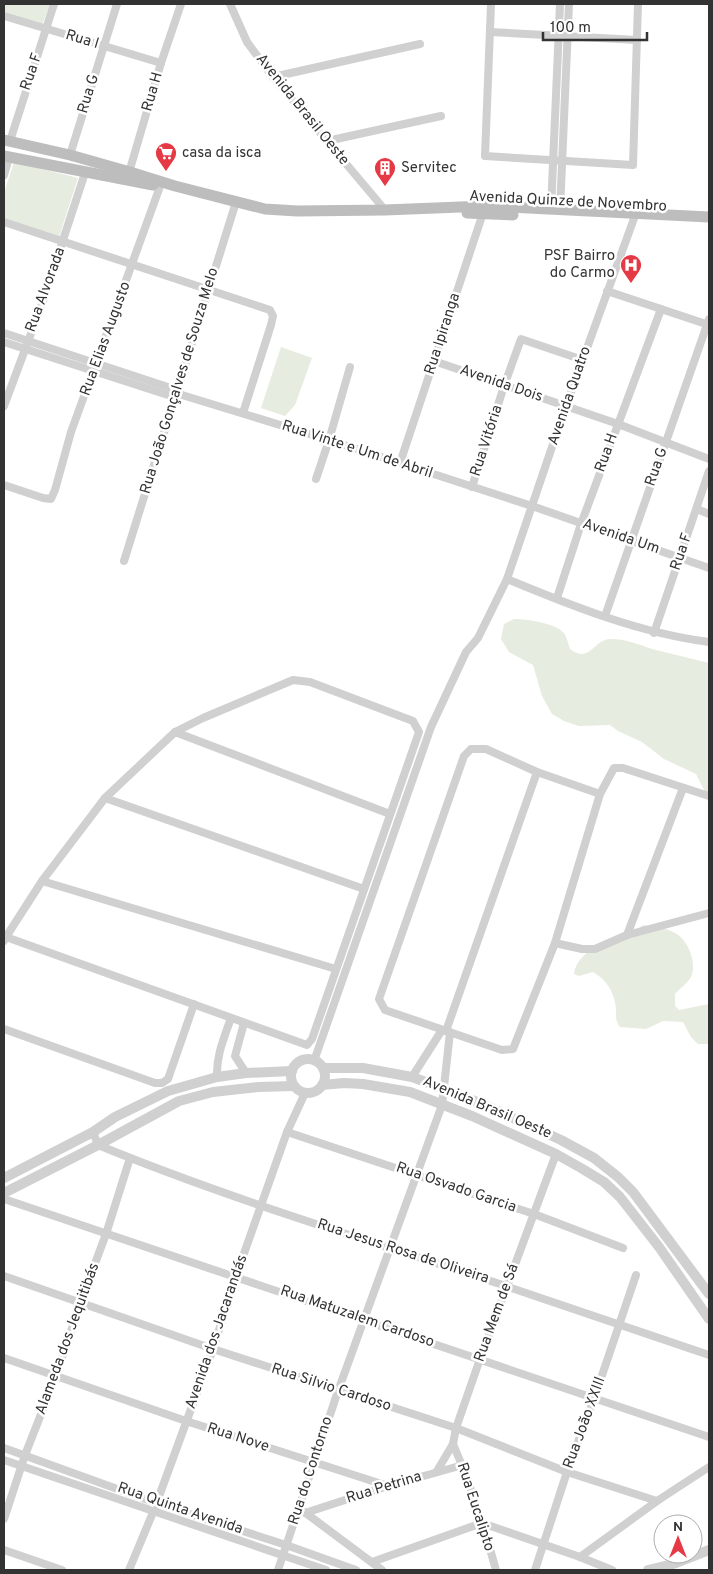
<svg xmlns="http://www.w3.org/2000/svg" width="713" height="1574" viewBox="0 0 713 1574" font-family="Overpass,sans-serif">
<style>
.green{fill:#e6ecdf}
.lines{fill:none;stroke-linecap:round;stroke-linejoin:round}
.minor{stroke:#d0d0d0;stroke-width:8}
.tertiary{stroke:#d0d0d0;stroke-width:10}
.secondary{stroke:#bdbdbd;stroke-width:11}
.labels{text-anchor:middle;dominant-baseline:central;stroke-width:5;stroke-linejoin:round;paint-order:stroke}
.street-label{font-size:15px;fill:#333;stroke:#fff}
.poi-label{font-size:15px;fill:#333;stroke:#fff;text-anchor:start}
</style>
<rect width="100%" height="100%" fill="#fff"/>
<g class="green">
<path d="M4 4H50L42 25 4 13Z"/>
<path d="M14 162 78 178 59 237 4 218V193Z"/>
<path d="M281 347 312 358 295 405 285 416 261 408Z"/>
<path d="M514 619C527 619 555 623 564 633 567 638 568 643 570 649 590 664 593 640 610 639 625 639 638 644 652 649 671 654 690 658 709 663V800L696 774 664 759 642 742 618 731 610 725 579 726 564 721 552 714 542 696 533 665 509 652 501 639 504 624Z"/>
<path d="M643 925C655 926 667 928 677 934 689 942 697 964 691 977 687 984 680 988 675 994V1006L679 1010 709 1004 708 1044H698L691 1037 683 1022 663 1021 646 1029 620 1027C615 1021 616 1015 616 1008 614 992 607 980 593 972L579 976 574 974C577 948 617 938 638 929Z"/>
</g>
<g class="lines">
<g class="minor">
<path d="M230 4 247 42 273 77 385 210"/>
<path d="M491 4 485 156 633 165 638 4"/>
<path d="M4 16 161 63"/>
<path d="M490 32 637 40"/>
<path d="M273 77 420 44"/>
<path d="M10 141 54 4"/>
<path d="M327 141 441 116"/>
<path d="M70 155 117 4"/>
<path d="M4 175 9 158"/>
<path d="M128 176 161 63 181 4"/>
<path d="M551 209 560 4"/>
<path d="M560 210 569 4"/>
<path d="M4 222 270 310 273 316 271 325 243 413"/>
<path d="M607 291 709 325"/>
<path d="M4 333 177 390 182 395 329 440 532 506 709 568"/>
<path d="M4 342 174 397 178 396"/>
<path d="M434 361 618 424 709 459"/>
<path d="M4 406 42 304 85 173"/>
<path d="M400 463 484 210"/>
<path d="M316 479 329 440 350 367"/>
<path d="M4 485 43 498 51 499 55 490 71 432 162 181"/>
<path d="M472 487 504 386 521 339 583 360"/>
<path d="M697 509 709 514"/>
<path d="M124 561 236 202"/>
<path d="M507 579C572 606 639 633 709 642"/>
<path d="M557 598 581 524 661 309"/>
<path d="M605 616 709 319"/>
<path d="M654 633 709 471"/>
<path d="M175 732 390 814"/>
<path d="M600 794 555 943 513 1049 502 1050 385 1010 379 999 464 756 471 749H486L537 772 600 794 614 768H623L709 796"/>
<path d="M105 798 364 889"/>
<path d="M42 881 336 969"/>
<path d="M627 935 683 788"/>
<path d="M4 941 6 937 42 881 105 798 175 732 203 718 293 680 310 682 413 721 419 732 312 1039 307 1045 6 937"/>
<path d="M555 943 582 949H595L627 935 709 913"/>
<path d="M244 1023 235 1056 246 1073"/>
<path d="M4 1029 155 1083H162L168 1079 194 1004"/>
<path d="M446 1031 537 772"/>
<path d="M314 1061 431 727 466 652 478 638 507 579 566 406 636 213"/>
<path d="M217 1077C216 1056 224 1038 231 1018"/>
<path d="M412 1077 442 1030"/>
<path d="M93 1132 98 1145C220 1195 347 1234 473 1275 552 1301 630 1329 709 1355"/>
<path d="M287 1132 534 1214 623 1248"/>
<path d="M4 1199 709 1437"/>
<path d="M4 1276 213 1349 456 1428 567 1472 657 1501"/>
<path d="M4 1358 186 1421 388 1486"/>
<path d="M453 1444C471 1485 484 1527 496 1570"/>
<path d="M4 1448 156 1503 286 1545 356 1570"/>
<path d="M4 1460 326 1570"/>
<path d="M437 1471 453 1444 456 1428 480 1359 556 1154"/>
<path d="M303 1511 382 1570"/>
<path d="M305 1513 388 1486 463 1465"/>
<path d="M4 1519 25 1455 56 1376 80 1304 106 1234 130 1158"/>
<path d="M4 1550 62 1570"/>
<path d="M580 1557 657 1501 709 1467"/>
<path d="M372 1562 482 1523 580 1557 612 1570"/>
<path d="M129 1570 154 1510 213 1349 236 1276 287 1132 305 1093"/>
<path d="M278 1570 338 1391 442 1105 450 1032"/>
<path d="M535 1570 567 1472 594 1399 636 1275"/>
</g>
<g class="tertiary">
<circle cx="308" cy="1076" r="17"/>
<path d="M323 1068H363L412 1077 445 1089 487 1106 561 1140 594 1158 618 1177 633 1192 709 1294"/>
<path d="M322 1085 344 1083 363 1084 410 1092 472 1116 556 1154 581 1168 604 1182 620 1197 659 1247 709 1319"/>
<path d="M4 1178 93 1132 115 1117 168 1091 217 1077 246 1073 292 1071"/>
<path d="M4 1193 98 1145 179 1101 213 1092 259 1087 294 1086"/>
<path d="M648 1570 673 1564 709 1550"/>
</g>
<g class="secondary">
<path d="M4 140 70 155 130 172 175 186 265 209 297 211 385 210 486 206 709 217"/>
<path d="M4 156 153 185"/>
<path d="M467 213 513 215"/>
</g>
</g>
<defs>
<g id="supermarket-pin" transform="scale(1.125)"><path d="M0 17L-7.5 6A9.5 9.5 0 1 1 7.5 6Z" fill="#e63946" stroke="#fff"/><path d="M-6-5.5h2.5l.6 2H6L4.5 2H-2.5L-4.4-4H-6ZM-1.5 3.2a1.3 1.3 0 1 0 .1 0ZM3 3.2a1.3 1.3 0 1 0 .1 0Z" fill="#fff"/></g>
<g id="building-pin" transform="scale(1.125)"><path d="M0 17L-7.5 6A9.5 9.5 0 1 1 7.5 6Z" fill="#e63946" stroke="#fff"/><path d="M-4-6H4V6H1V3H-1V6H-4ZM-2.5-4.3h1.7v1.8h-1.7ZM.8-4.3h1.7v1.8H.8ZM-2.5-1h1.7V.8h-1.7ZM.8-1h1.7V.8H.8Z" fill="#fff"/></g>
<g id="hospital-pin" transform="scale(1.125)"><path d="M0 17L-7.5 6A9.5 9.5 0 1 1 7.5 6Z" fill="#e63946" stroke="#fff"/><path d="M-5-5h3v3.5h4V-5h3V5h-3V1.5h-4V5h-3Z" fill="#fff"/></g>
</defs>
<g fill-rule="evenodd">
<use href="#supermarket-pin" x="166" y="153"/>
<use href="#building-pin" x="385" y="168"/>
<use href="#hospital-pin" x="631" y="265"/>
</g>
<g class="labels">
<g class="street-label">
<text transform="translate(82 40) rotate(17)">Rua I</text>
<text transform="translate(32 72) rotate(-71)">Rua F</text>
<text transform="translate(153 92) rotate(-74)">Rua H</text>
<text transform="translate(89 94) rotate(-73)">Rua G</text>
<text transform="translate(302 110) rotate(51)">Avenida Brasil Oeste</text>
<text transform="translate(568 202) rotate(3)">Avenida Quinze de Novembro</text>
<text transform="translate(46 290) rotate(-70)">Rua Alvorada</text>
<text transform="translate(443 334) rotate(-72)">Rua Ipiranga</text>
<text transform="translate(106 339) rotate(-70)">Rua Elias Augusto</text>
<text transform="translate(180 381) rotate(-73)">Rua João Gonçalves de Souza Melo</text>
<text transform="translate(501 384) rotate(19)">Avenida Dois</text>
<text transform="translate(570 396) rotate(-71)">Avenida Quatro</text>
<text transform="translate(487 441) rotate(-72)">Rua Vitória</text>
<text transform="translate(357 450) rotate(18)">Rua Vinte e Um de Abril</text>
<text transform="translate(607 453) rotate(-70)">Rua H</text>
<text transform="translate(657 467) rotate(-71)">Rua G</text>
<text transform="translate(621 537) rotate(19)">Avenida Um</text>
<text transform="translate(682 552) rotate(-71)">Rua F</text>
<text transform="translate(487 1108) rotate(23)">Avenida Brasil Oeste</text>
<text transform="translate(456 1188) rotate(19)">Rua Osvado Garcia</text>
<text transform="translate(403 1252) rotate(18)">Rua Jesus Rosa de Oliveira</text>
<text transform="translate(497 1313) rotate(-70)">Rua Mem de Sá</text>
<text transform="translate(357 1317) rotate(19)">Rua Matuzalem Cardoso</text>
<text transform="translate(217 1332) rotate(-71)">Avenida dos Jacarandás</text>
<text transform="translate(68 1339) rotate(-70)">Alameda dos Jequitibás</text>
<text transform="translate(331 1388) rotate(18)">Rua Silvio Cardoso</text>
<text transform="translate(585 1423) rotate(-70)">Rua João XXIII</text>
<text transform="translate(238 1438) rotate(18)">Rua Nove</text>
<text transform="translate(311 1471) rotate(-72)">Rua do Contorno</text>
<text transform="translate(384 1488) rotate(-17)">Rua Petrina</text>
<text transform="translate(475 1507) rotate(72)">Rua Eucalipto</text>
<text transform="translate(180 1509) rotate(19)">Rua Quinta Avenida</text>
</g>
<g class="poi-label">
<text x="182" y="153">casa da isca</text>
<text x="401" y="168">Servitec</text>
<text x="615" y="256" text-anchor="end">PSF Bairro<tspan x="615" dy="17">do Carmo</tspan></text>
</g>
</g>
<rect width="713" height="1574" fill="none" stroke="#333333" stroke-width="10"/>
<g transform="translate(678 1539)"><circle r="24" fill="#ffffff" stroke="#adadad"/>
<path d="M0-4L9 19L0 12L-9 19Z" fill="#e63946"/>
<text y="-8" font-size="14" font-weight="bold" text-anchor="middle" fill="#333333">N</text>
</g>
<path d="M543 32v8h104v-8" fill="none" stroke="#333333" stroke-width="2.5"/>
<text x="550" y="32" font-size="15" fill="#333333" stroke="#ffffff" stroke-width="4" paint-order="stroke">100 m</text>
</svg>
